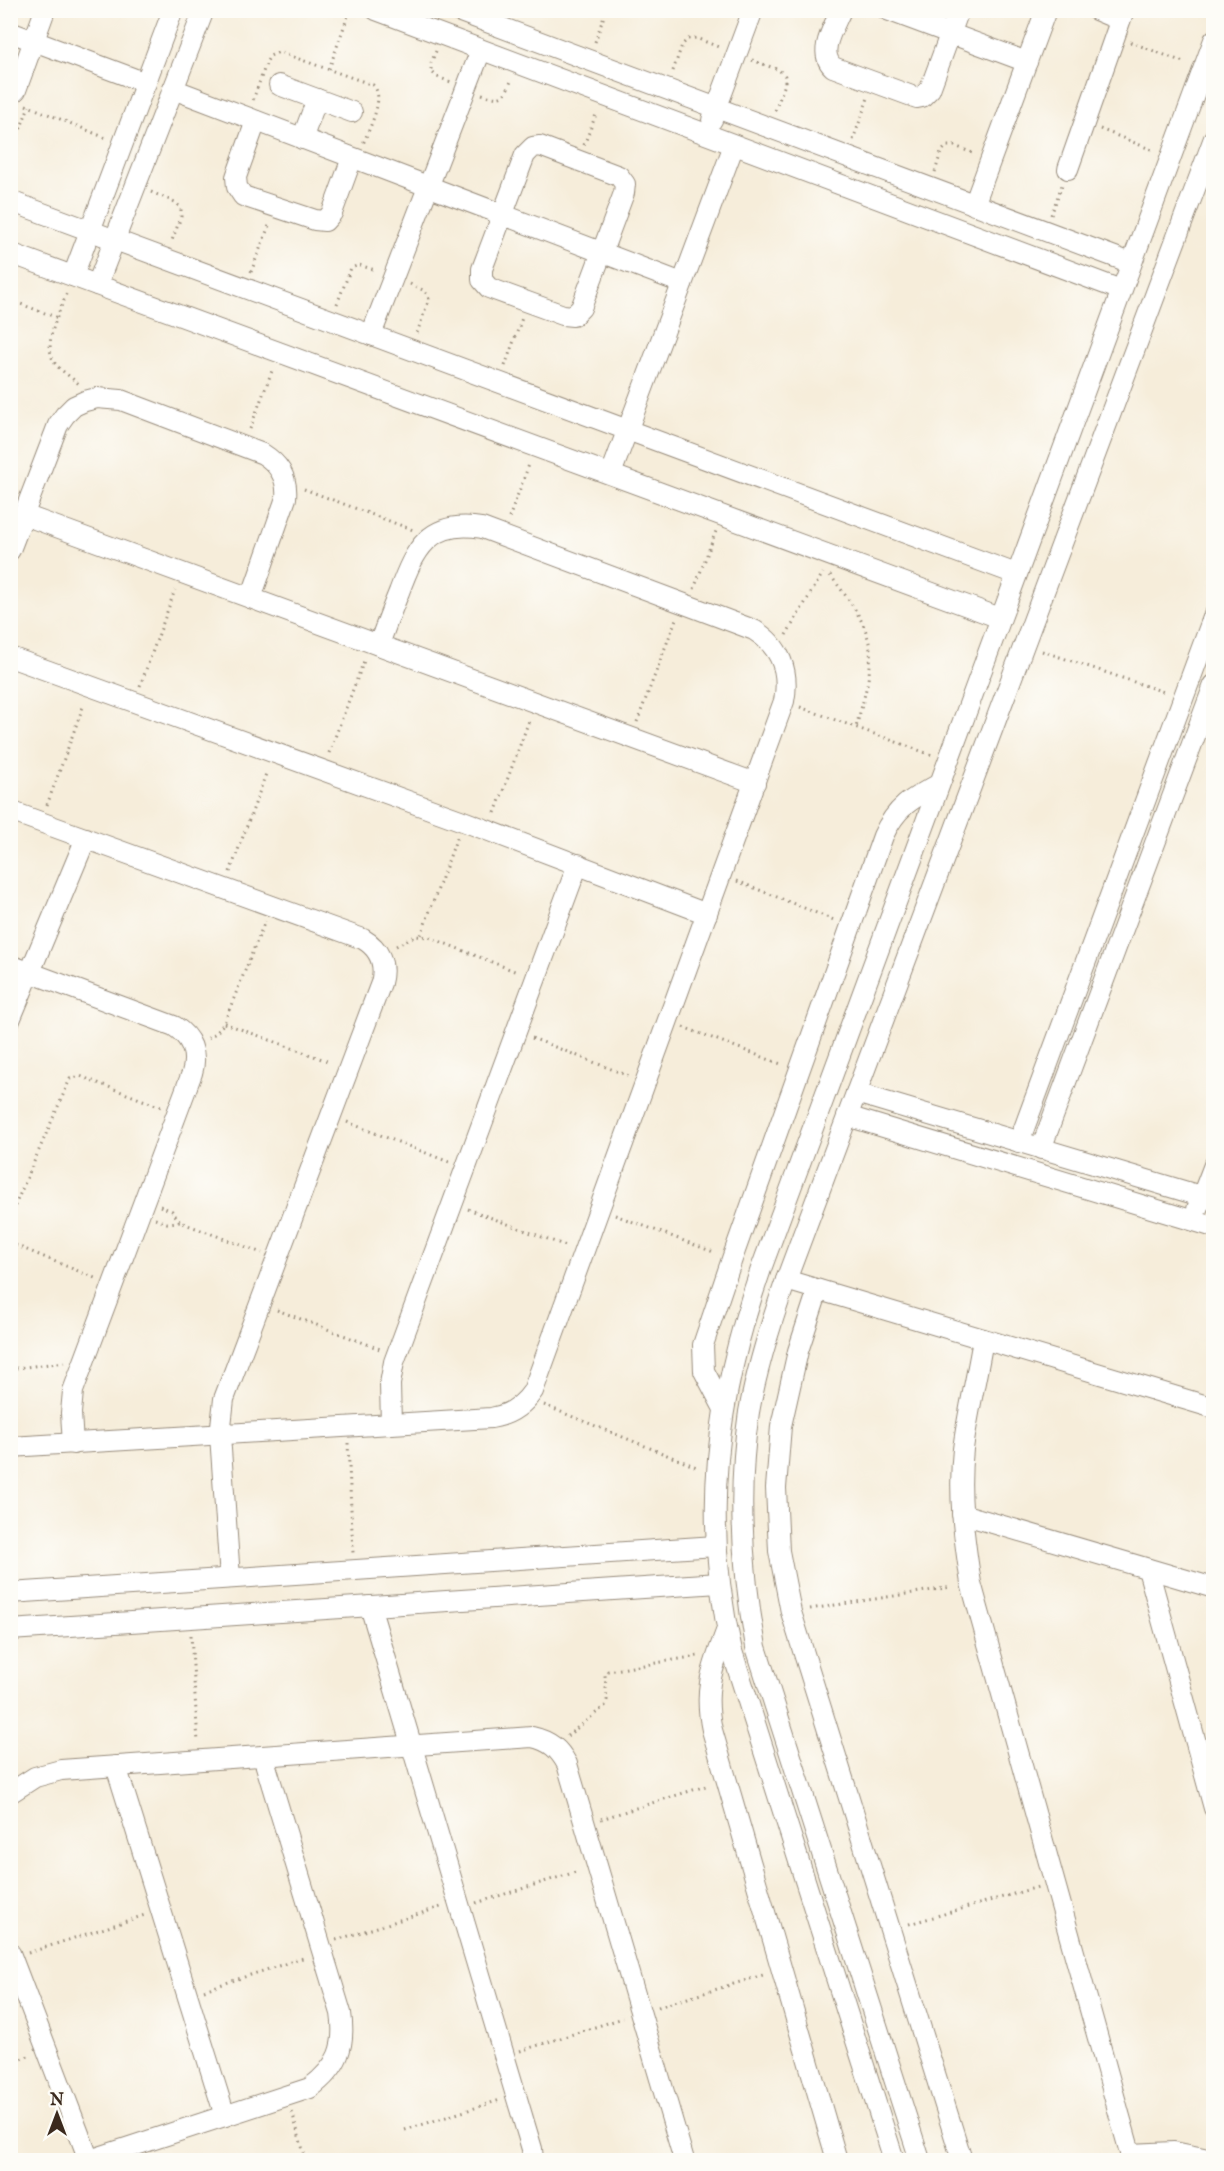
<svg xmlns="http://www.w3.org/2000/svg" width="1224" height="2171" viewBox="0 0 1224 2171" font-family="'IM FELL English',serif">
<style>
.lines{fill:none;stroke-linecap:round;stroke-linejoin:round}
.minor-casing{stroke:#988c7c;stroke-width:22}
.path{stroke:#988c7c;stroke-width:3;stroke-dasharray:1.5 4.5;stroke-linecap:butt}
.minor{stroke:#fff;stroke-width:20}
</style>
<rect width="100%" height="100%" fill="#fdfcf7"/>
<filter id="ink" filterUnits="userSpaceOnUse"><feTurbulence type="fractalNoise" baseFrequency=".0167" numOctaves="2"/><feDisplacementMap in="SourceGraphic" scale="12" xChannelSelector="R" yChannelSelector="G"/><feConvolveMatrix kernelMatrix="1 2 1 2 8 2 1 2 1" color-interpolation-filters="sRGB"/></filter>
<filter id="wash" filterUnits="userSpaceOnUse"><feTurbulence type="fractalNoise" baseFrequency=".008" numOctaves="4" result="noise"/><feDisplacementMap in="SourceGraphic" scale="24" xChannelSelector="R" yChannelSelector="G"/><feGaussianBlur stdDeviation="1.35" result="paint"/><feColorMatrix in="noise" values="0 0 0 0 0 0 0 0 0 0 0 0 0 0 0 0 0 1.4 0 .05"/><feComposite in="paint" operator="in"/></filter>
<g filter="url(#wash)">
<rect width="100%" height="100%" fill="#f6edda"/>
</g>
<g filter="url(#ink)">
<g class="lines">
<g class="minor-casing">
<g id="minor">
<path d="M376 10 1121 290"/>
<path d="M455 10 1131 263"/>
<path d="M841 10C834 27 817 52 833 67L917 98 922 97 930 89 959 10"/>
<path d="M887 10 1027 62"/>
<path d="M1096 10 1120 20"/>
<path d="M10 32 146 83"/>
<path d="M279 85 352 112"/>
<path d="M173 89 682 283"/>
<path d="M10 96 16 90 45 10"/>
<path d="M712 120 753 10"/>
<path d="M256 121 236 177 237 187 243 196 315 220 325 221 332 213 352 158"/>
<path d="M302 139 317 99"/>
<path d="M540 146 619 176 625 184 624 193 581 308 573 316 563 315 489 288 482 280V269L525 155 533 147Z"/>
<path d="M1068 169 1124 10"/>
<path d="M10 201 1016 574"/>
<path d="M974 205 1046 10"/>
<path d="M10 253 1000 618"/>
<path d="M73 276 173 10"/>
<path d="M97 285 204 10"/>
<path d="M371 335 481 50"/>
<path d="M611 474 734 145"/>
<path d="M24 515 755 783"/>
<path d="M10 550 58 425 65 415 74 406 85 401 97 398 121 400 263 454C279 464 288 478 286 498L251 598"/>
<path d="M10 657 463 821 707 914"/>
<path d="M10 811 363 939C380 949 386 964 381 983L224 1399 220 1435 230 1578"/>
<path d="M10 965 174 1026C191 1037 198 1053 192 1073L73 1391 71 1413 73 1444"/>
<path d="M10 1020 86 838"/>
<path d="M856 1093 1214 1200"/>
<path d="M847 1116 1214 1227"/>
<path d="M1019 1142 1214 615"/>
<path d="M1041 1149 1214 685"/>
<path d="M1197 1209 1214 1165"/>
<path d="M786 1280 1214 1408"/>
<path d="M818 1290 798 1351 781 1426 776 1488 779 1551 791 1612 962 2160"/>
<path d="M983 1339C977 1376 968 1412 963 1449 958 1494 964 1539 971 1583L1132 2160"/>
<path d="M723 1407 704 1371 703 1345 732 1259 883 836C896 807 911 799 939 784"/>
<path d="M391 1424 390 1384 394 1362 578 864"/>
<path d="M10 1447 491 1418C510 1415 523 1406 533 1391L784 701C790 671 780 646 754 630L482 528C429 519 415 549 399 592 392 609 385 627 379 645"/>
<path d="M962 1514 1214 1588"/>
<path d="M1148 1569 1214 1808"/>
<path d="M10 1593 716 1546"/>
<path d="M370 1606 532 2149 533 2160"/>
<path d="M727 1629C713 1667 703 1688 712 1730L837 2160"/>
<path d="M10 1630 719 1583"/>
<path d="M116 1766 225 2116"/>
<path d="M10 1793 35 1777 61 1770 532 1737C550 1741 559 1749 567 1764L684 2160"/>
<path d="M10 1953 89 2160"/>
<path d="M1130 2154 1174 2152 1213 2160"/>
<path d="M90 2160 310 2088C338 2067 346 2047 341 2013L263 1756"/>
<path d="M894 2160 732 1651C701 1518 716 1398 761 1269L1214 40"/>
<path d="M920 2160 756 1647C742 1570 737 1490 749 1412 757 1367 771 1323 786 1280L1214 138"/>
</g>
</g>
<g class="path">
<path d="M595 42 606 10"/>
<path d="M1130 42 1186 63"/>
<path d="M436 51 431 63V71L437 77 451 82"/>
<path d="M752 60 779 70 785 76V84L775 111"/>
<path d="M329 69 350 10"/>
<path d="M673 71 682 45 688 39 696 38 721 48"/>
<path d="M482 94C503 101 504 98 512 79"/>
<path d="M253 100 267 61 270 56 279 52 373 85C386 97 369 129 363 144"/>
<path d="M26 105 106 138"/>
<path d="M1100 129 1155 151"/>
<path d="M853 140 868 98"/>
<path d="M584 145 597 112"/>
<path d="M10 157 29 106"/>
<path d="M935 172 941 152 947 146H955L975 154"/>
<path d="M151 192 175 202 181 208V217L171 243"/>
<path d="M1051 215 1062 185"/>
<path d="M251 272 270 223"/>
<path d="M410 284 425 291 429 299 417 333"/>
<path d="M66 294C59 315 40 346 57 366 63 372 72 378 79 384"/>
<path d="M10 300 58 318"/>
<path d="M337 304 351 268 359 265 375 270"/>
<path d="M505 366 522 318"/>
<path d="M250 429 273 368"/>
<path d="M304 489 413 530"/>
<path d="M509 518 530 462"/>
<path d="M830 575C880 638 877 652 856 727"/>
<path d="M694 589 716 531"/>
<path d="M786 635 823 573"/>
<path d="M1042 651 1167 693"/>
<path d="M140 686 175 590"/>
<path d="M800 707 932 755"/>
<path d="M637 722 676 619"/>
<path d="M329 753 365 658"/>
<path d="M47 805 84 704"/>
<path d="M495 813 530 718"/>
<path d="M230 872 267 771"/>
<path d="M737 881 834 920"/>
<path d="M421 935 457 837"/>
<path d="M396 946 415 936 429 937 517 972"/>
<path d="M224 1023 330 1062"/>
<path d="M683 1027 781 1064"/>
<path d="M208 1038 217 1032 224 1023 265 921"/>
<path d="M532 1038 629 1076"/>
<path d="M347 1122 449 1162"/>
<path d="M160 1206 172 1211 180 1222 262 1253"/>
<path d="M468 1209 566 1246"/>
<path d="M615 1215 716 1253"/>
<path d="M10 1217 70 1079 80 1076 161 1107"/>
<path d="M155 1219 167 1223 180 1222"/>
<path d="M10 1243 95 1278"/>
<path d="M277 1310 380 1349"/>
<path d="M10 1369 65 1362"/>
<path d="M544 1405 699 1468"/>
<path d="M348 1443 353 1553"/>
<path d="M810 1609 952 1587"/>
<path d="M191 1635 198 1742"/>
<path d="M10 1731 12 1771"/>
<path d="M567 1736 605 1706 607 1700 605 1675 608 1671 698 1656"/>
<path d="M601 1819 709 1785"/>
<path d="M476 1903 579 1871"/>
<path d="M909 1924 1038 1887"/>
<path d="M336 1940 441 1907"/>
<path d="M28 1953 145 1915"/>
<path d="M204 1990 306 1957"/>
<path d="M658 2007 763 1975"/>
<path d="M520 2051 623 2018"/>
<path d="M10 2063 31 2055"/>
<path d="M292 2112 306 2160"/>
<path d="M405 2130 500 2100"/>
</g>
<use href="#minor" class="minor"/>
</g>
</g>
<rect width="1224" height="2171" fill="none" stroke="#fdfcf7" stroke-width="36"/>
<g transform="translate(57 2114)" stroke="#fdfcf7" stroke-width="4.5" paint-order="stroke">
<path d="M0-4.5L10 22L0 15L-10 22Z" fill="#3b2a1e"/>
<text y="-9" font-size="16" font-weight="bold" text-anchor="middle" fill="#3b2a1e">N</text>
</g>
</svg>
